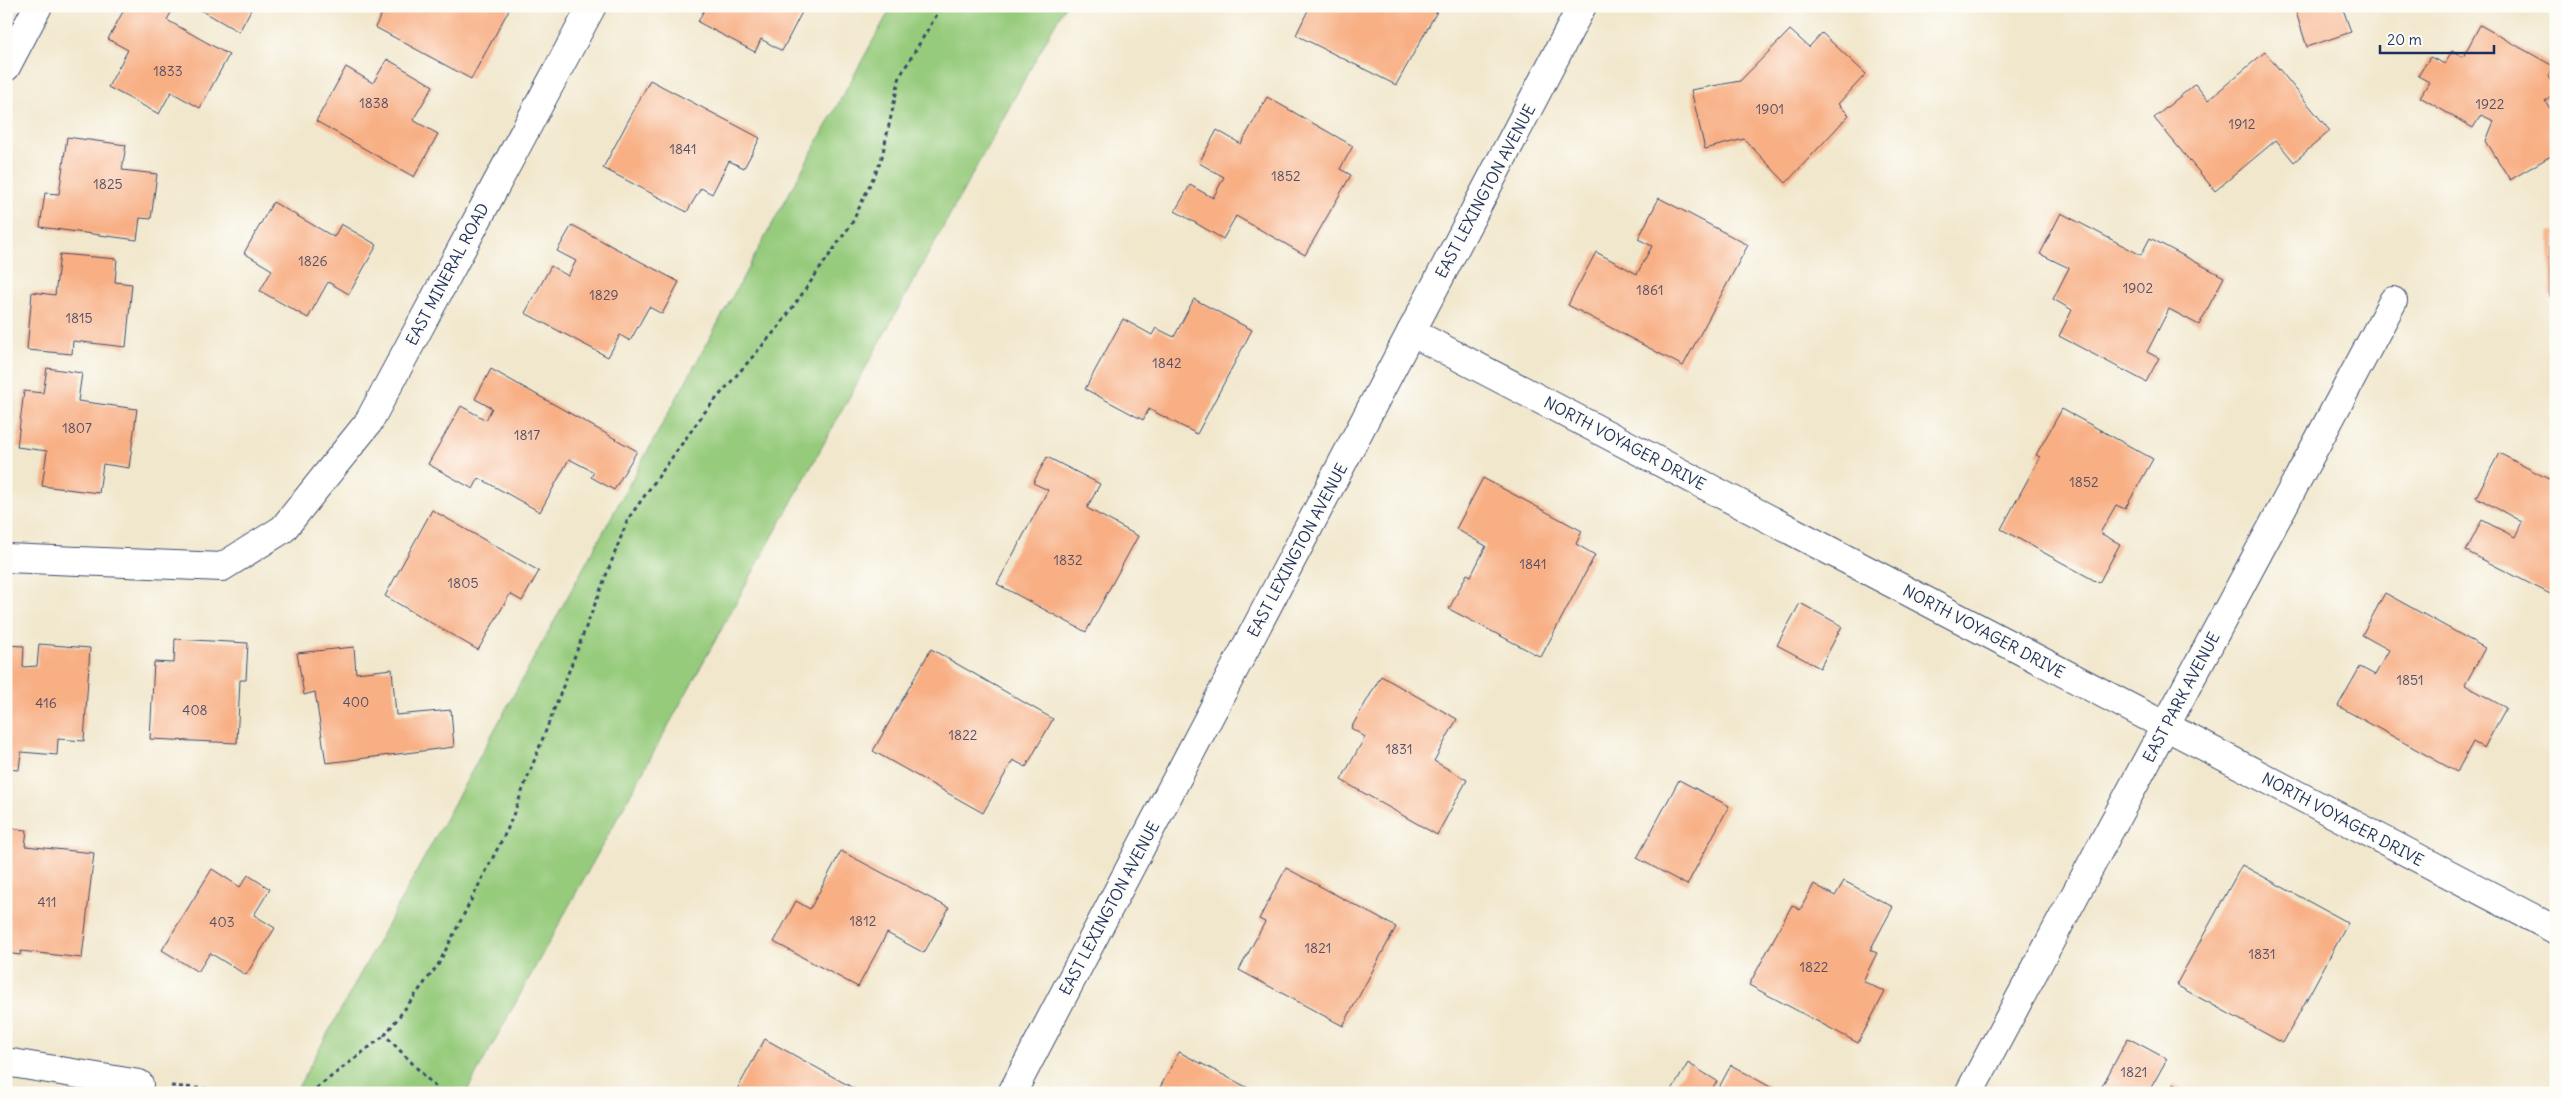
<svg xmlns="http://www.w3.org/2000/svg" width="2562" height="1099" viewBox="0 0 2562 1099" font-family="Delius,sans-serif">
<style>
.green{fill:#96cb7c;stroke:#587d6d}
.building{fill:#f8af84}
.lines{fill:none;stroke-linecap:round;stroke-linejoin:round}
.minor-casing{stroke:#3b4b6e;stroke-width:30}
.path{stroke:#3b4b6e;stroke-width:3;stroke-dasharray:4 4;stroke-linecap:butt}
.minor{stroke:#fff;stroke-width:28}
.labels{text-anchor:middle;dominant-baseline:central;stroke-width:4.5;stroke-linejoin:round;paint-order:stroke}
.number-label{font-size:14px;fill:#524f68}
.street-label{font-size:16px;fill:#1b2f5e;stroke:#fdfcf7}
</style>
<rect width="100%" height="100%" fill="#fdfcf7"/>
<filter id="ink" filterUnits="userSpaceOnUse"><feTurbulence type="fractalNoise" baseFrequency=".02" numOctaves="2"/><feDisplacementMap in="SourceGraphic" scale="10" xChannelSelector="R" yChannelSelector="G"/><feConvolveMatrix kernelMatrix="1 2 1 2 8 2 1 2 1" color-interpolation-filters="sRGB"/></filter>
<filter id="wash" filterUnits="userSpaceOnUse"><feTurbulence type="fractalNoise" baseFrequency=".0096" numOctaves="4" result="noise"/><feDisplacementMap in="SourceGraphic" scale="20" xChannelSelector="R" yChannelSelector="G"/><feGaussianBlur stdDeviation="1.12" result="paint"/><feColorMatrix in="noise" values="0 0 0 0 0 0 0 0 0 0 0 0 0 0 0 0 0 1.4 0 .05"/><feComposite in="paint" operator="in"/></filter>
<g filter="url(#wash)">
<rect width="100%" height="100%" fill="#f1e7cc"/>
<path class="green" d="M892 6H1065L468 1089 475 1093H295Z"/>
<g id="blocks">
<g class="building">
<path d="M126 6H168L173 9 167 20 229 55 200 108 171 92 159 114 108 87 128 50 108 39Z"/>
<path d="M194 6H253L239 32Z"/>
<path d="M386 6H511L471 79 375 27Z"/>
<path d="M706 6H805L782 51 761 39 755 52 698 22Z"/>
<path d="M1310 6H1440L1396 85 1296 35Z"/>
<path d="M2294 6H2342L2351 32 2307 47Z"/>
<path d="M2480 25 2553 66 2548 76 2556 91 2545 101 2552 111 2556 108V153L2510 180 2486 141 2494 121 2481 115 2473 128 2420 97 2429 82 2418 76 2430 57 2445 64 2452 51 2463 57Z"/>
<path d="M1790 30 1809 47 1822 33 1866 74 1838 104 1849 115 1786 183 1744 139 1705 149 1691 90 1740 81Z"/>
<path d="M2265 52 2330 131 2294 162 2276 140 2215 191 2154 118 2195 84 2208 100Z"/>
<path d="M387 59 433 86 413 120 438 134 414 177 316 121 346 67 373 83Z"/>
<path d="M650 80 760 138 744 168 729 161 712 194 701 188 687 212 603 168Z"/>
<path d="M1267 97 1353 146 1340 169 1351 175 1305 255 1236 216 1223 239 1175 211 1190 185 1213 198 1224 177 1199 163 1217 130 1241 144Z"/>
<path d="M67 137 126 145 122 170 157 174 151 219 140 218 137 240 40 227 45 193 59 194Z"/>
<path d="M1659 198 1748 245 1683 366 1568 305 1596 252 1637 274 1652 246 1638 239Z"/>
<path d="M273 202 334 237 341 224 377 245 349 294 328 282 308 318 260 291 272 270 244 253Z"/>
<path d="M2061 213 2141 255 2150 238 2224 277 2199 325 2169 309 2147 352 2159 358 2146 382 2059 336 2072 310 2053 299 2069 268 2040 254Z"/>
<path d="M572 225 679 282 662 314 649 307 630 341 620 335 608 357 525 313 551 266 568 276 576 261 557 251Z"/>
<rect x="2550" y="231" width="6" height="65"/>
<path d="M60 254 117 259 115 282 132 284 126 347 73 341 72 354 27 350 32 292 55 295Z"/>
<path d="M1194 299 1252 330 1197 434 1149 409 1143 420 1085 389 1123 319 1152 335 1156 328 1174 337Z"/>
<path d="M47 368 82 373 78 401 137 409 129 468 103 464 99 493 42 486 47 451 17 447 24 391 43 393Z"/>
<path d="M491 369 637 451 614 490 591 477 594 472 569 459 540 512 479 478 473 489 428 464 461 406 486 420 492 408 475 399Z"/>
<path d="M2062 409 2153 459 2125 509 2116 505 2100 533 2120 544 2099 583 2001 529 2040 457 2036 455Z"/>
<path d="M2499 453 2556 483V597L2466 551 2482 520 2515 537 2522 522 2476 497Z"/>
<path d="M1047 457 1100 484 1087 508 1138 536 1086 632 997 584 1048 490 1033 483Z"/>
<path d="M1483 478 1582 531 1576 544 1595 555 1541 657 1449 609 1467 574 1471 576 1486 546 1456 529Z"/>
<path d="M432 510 539 571 522 601 510 594 478 650 385 596Z"/>
<path d="M2385 593 2485 648 2465 685 2506 708 2484 748 2473 742 2457 772 2338 706 2360 667 2375 675 2389 650 2362 635Z"/>
<path d="M1800 603 1842 626 1820 668 1777 645Z"/>
<path d="M175 639 248 643 246 680H240L237 743 150 739 154 662 174 663Z"/>
<path d="M39 644 90 648 84 741 58 739 57 755 21 752 19 770 6 769V645L24 646 23 667 37 666Z"/>
<path d="M354 647 356 673 392 669 396 715 451 710 454 747 326 763 315 692 304 695 297 653Z"/>
<path d="M931 649 1053 719 1026 767 1013 760 983 813 873 751Z"/>
<path d="M1381 676 1457 719 1434 761 1467 780 1437 835 1341 780 1365 737 1351 728Z"/>
<path d="M1679 780 1729 806 1687 885 1637 858Z"/>
<path d="M6 828 27 830 25 846 94 853 82 958 21 951 20 955 6 953Z"/>
<path d="M841 851 949 908 924 953 887 933 858 987 774 942 796 901 810 909Z"/>
<path d="M2242 865 2348 923 2283 1043 2176 985Z"/>
<path d="M1286 868 1396 927 1343 1026 1239 970 1265 922 1259 919Z"/>
<path d="M212 869 240 887 248 875 270 889 254 915 275 928 246 975 210 953 198 972 162 950Z"/>
<path d="M1844 881 1893 907 1870 950 1877 953 1863 981 1885 992 1858 1043 1749 985 1792 905 1800 910 1814 884 1835 896Z"/>
<path d="M2128 1038 2167 1059 2148 1093H2105L2107 1089 2102 1086Z"/>
<path d="M765 1039 855 1089 853 1093H735Z"/>
<path d="M1179 1052 1258 1093H1157Z"/>
<path d="M1688 1063 1717 1081 1709 1093H1670Z"/>
<path d="M1731 1065 1781 1093H1716Z"/>
<path d="M2174 1083 2192 1093H2169Z"/>
</g>
</g>
</g>
<g filter="url(#ink)">
<use href="#blocks" fill-opacity="0" stroke="#3b4b6e" stroke-width="1"/>
<g class="lines">
<g class="minor-casing">
<g id="minor">
<path d="M6 67 38 6"/>
<path d="M1411 332 2556 930"/>
<path d="M6 558 222 567 283 529 368 423 592 6"/>
<path d="M6 1062 139 1084"/>
<path d="M1012 1093 1582 6"/>
<path d="M1969 1093 2393 301"/>
</g>
</g>
<g class="path">
<path d="M171 1086 258 1093"/>
<path d="M310 1093 385 1035"/>
<path d="M441 1093 385 1035 438 965 508 828 628 519 704 413 781 324 852 223 881 161 900 76 942 6"/>
</g>
<use href="#minor" class="minor"/>
</g>
</g>
<g class="labels">
<g class="number-label">
<text x="168" y="71">1833</text>
<text x="374" y="103">1838</text>
<text x="2490" y="104">1922</text>
<text x="1770" y="109">1901</text>
<text x="2242" y="124">1912</text>
<text x="683" y="149">1841</text>
<text x="1286" y="176">1852</text>
<text x="108" y="184">1825</text>
<text x="313" y="261">1826</text>
<text x="2138" y="288">1902</text>
<text x="1650" y="290">1861</text>
<text x="604" y="295">1829</text>
<text x="79" y="318">1815</text>
<text x="1167" y="363">1842</text>
<text x="77" y="428">1807</text>
<text x="527" y="435">1817</text>
<text x="2084" y="482">1852</text>
<text x="1068" y="560">1832</text>
<text x="1533" y="564">1841</text>
<text x="463" y="583">1805</text>
<text x="2410" y="680">1851</text>
<text x="356" y="702">400</text>
<text x="46" y="703">416</text>
<text x="195" y="710">408</text>
<text x="963" y="735">1822</text>
<text x="1399" y="749">1831</text>
<text x="47" y="902">411</text>
<text x="863" y="921">1812</text>
<text x="222" y="922">403</text>
<text x="1318" y="948">1821</text>
<text x="2262" y="954">1831</text>
<text x="1814" y="967">1822</text>
<text x="2134" y="1072">1821</text>
</g>
<g class="street-label">
<text transform="translate(1485 191) rotate(-62)">EAST LEXINGTON AVENUE</text>
<text transform="translate(447 274) rotate(-62)">EAST MINERAL ROAD</text>
<text transform="translate(1625 443) rotate(28)">NORTH VOYAGER DRIVE</text>
<text transform="translate(1297 550) rotate(-62)">EAST LEXINGTON AVENUE</text>
<text transform="translate(1984 631) rotate(28)">NORTH VOYAGER DRIVE</text>
<text transform="translate(2181 697) rotate(-62)">EAST PARK AVENUE</text>
<text transform="translate(2343 819) rotate(28)">NORTH VOYAGER DRIVE</text>
<text transform="translate(1109 908) rotate(-62)">EAST LEXINGTON AVENUE</text>
</g>
</g>
<rect width="2562" height="1099" fill="none" stroke="#fdfcf7" stroke-width="25"/>
<path d="M2380 45v8h114v-8" fill="none" stroke="#1b2f5e" stroke-width="2.5"/>
<text x="2387" y="45" font-size="15" fill="#1b2f5e" stroke="#fdfcf7" stroke-width="4" paint-order="stroke">20 m</text>
</svg>
